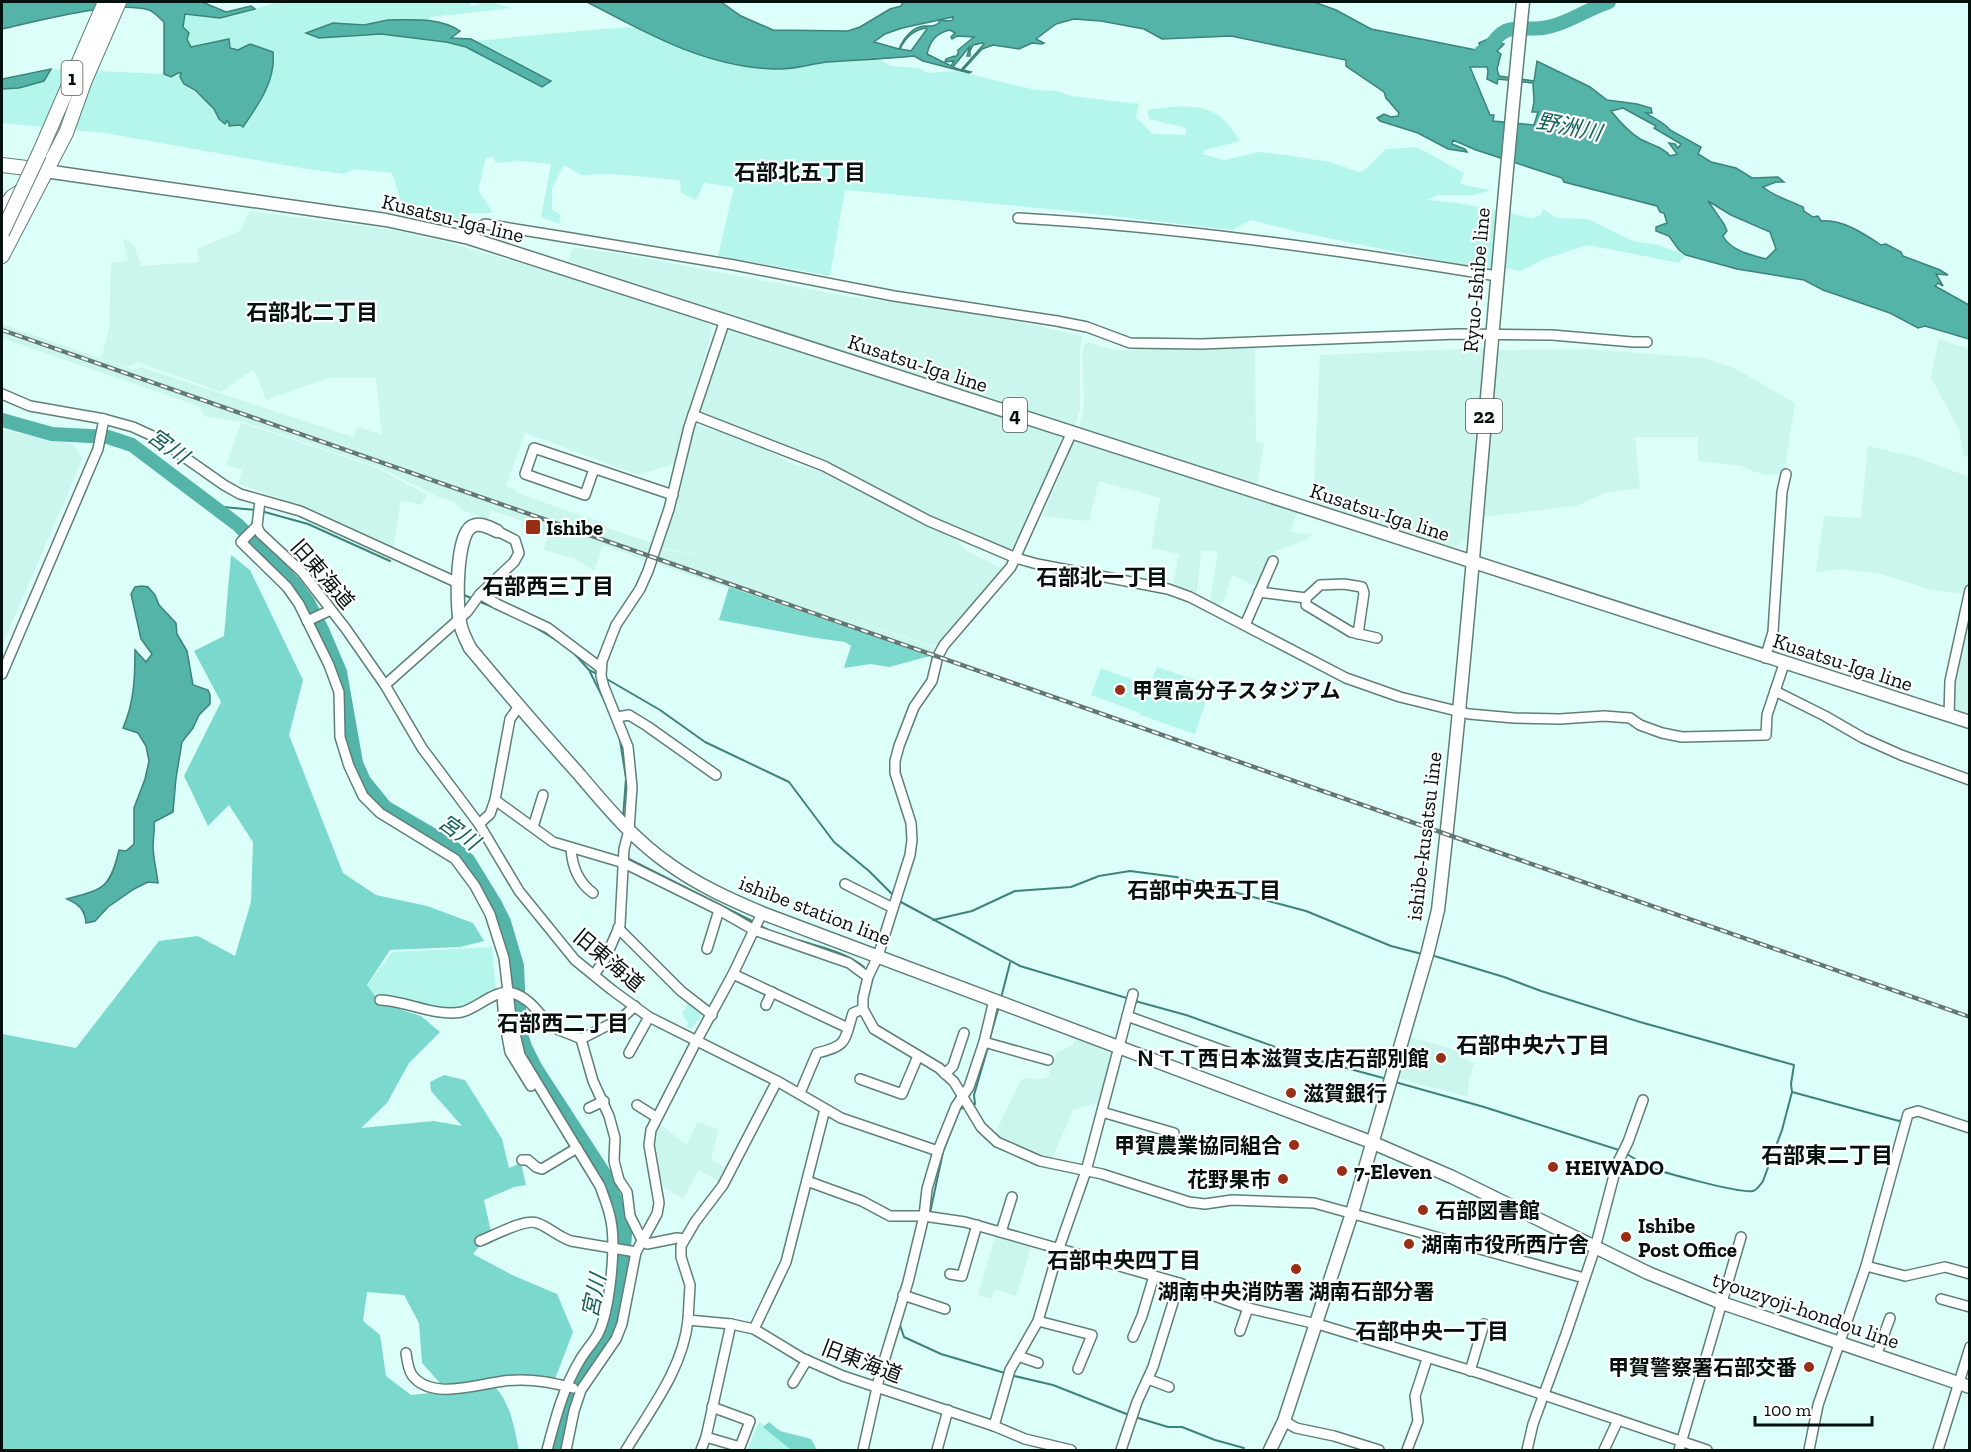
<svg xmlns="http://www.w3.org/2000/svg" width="1971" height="1452" viewBox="0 0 1971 1452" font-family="'Zilla Slab','Noto Sans JP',serif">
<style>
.built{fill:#caf6ee}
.green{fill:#b5f6ec}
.forest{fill:#7ad9cc}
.water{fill:#54b4a8;stroke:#3c837a;stroke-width:1.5;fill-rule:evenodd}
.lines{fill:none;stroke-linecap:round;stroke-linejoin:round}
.stream{stroke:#3c837a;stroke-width:2}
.river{stroke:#54b4a8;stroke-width:14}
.minor-casing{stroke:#5f7e79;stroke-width:12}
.major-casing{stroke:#5f7e79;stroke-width:15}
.highway-casing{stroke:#5f7e79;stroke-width:16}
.minor{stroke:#fff;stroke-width:9}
.major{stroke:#fff;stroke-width:12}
.highway{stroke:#fff;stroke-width:14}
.rail-casing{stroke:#637875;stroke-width:4.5}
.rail{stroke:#fff;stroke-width:2;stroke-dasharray:7;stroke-linecap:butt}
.highway-bridge-casing{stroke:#5f7e79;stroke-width:16;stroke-linecap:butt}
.highway-bridge{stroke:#fff;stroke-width:14}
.poi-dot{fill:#972e16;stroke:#fff;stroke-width:2}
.labels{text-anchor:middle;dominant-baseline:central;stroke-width:4.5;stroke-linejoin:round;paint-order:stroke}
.shield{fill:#fff;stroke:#505857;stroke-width:1.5}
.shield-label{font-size:20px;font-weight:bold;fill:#05110f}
.street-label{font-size:21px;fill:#05110f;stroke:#fff}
.poi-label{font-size:21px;font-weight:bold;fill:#05110f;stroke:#fff;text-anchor:start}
.water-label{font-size:22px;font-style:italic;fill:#126259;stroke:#fff}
.neighbourhood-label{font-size:22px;font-weight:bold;fill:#05110f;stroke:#fff}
</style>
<rect width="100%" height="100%" fill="#ddfff9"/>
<g class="built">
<path d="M249 211 389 229 453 244 564 276 710 324 712 332 680 438 677 463 638 475 525 433 506 486 515 489 517 493 603 523 607 528 652 543 647 561 603 545 594 571 576 559 544 550 547 536 521 526 522 521 491 510 488 520 460 509 453 501 438 497 379 467 243 422 205 416 198 406 2 338V324L134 370 141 367 353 437 358 427 382 435 376 378H328L266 400 254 369 221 392 138 362 128 367 101 358 109 330 111 263 128 261 123 239 134 245 141 266 199 262 197 249 240 231Z"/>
<path d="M573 247 628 255 845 296 980 313 1082 336 1080 352V410L1074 428 568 261Z"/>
<path d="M727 329 1061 435 1053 466 1017 546 1008 549 961 530 892 499 782 443 701 413 699 410Z"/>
<path d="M1939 339 1969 349V457L1964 456 1959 430 1931 377Z"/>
<path d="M1087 342 1113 350 1255 348 1256 442 1264 443 1257 485 1078 430 1084 406 1082 355 1084 346Z"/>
<path d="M1486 348 1467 537 1460 545 1452 547 1313 503 1320 355Z"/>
<path d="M1588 349 1704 358 1736 369 1795 403 1784 474 1767 475 1752 471 1742 466 1698 461V437H1635L1640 488 1605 493 1576 506 1483 517 1496 350Z"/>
<path d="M241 423 375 467 428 495 421 505 401 500 393 548 301 507 239 484 242 470 226 465Z"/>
<path d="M695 425 727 434 763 448 790 463 822 472 956 540 965 550 1003 569 937 647 813 607 936 648 933 659 657 564 662 549 735 561 662 548 679 495Z"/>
<path d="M2 430 73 444 83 458 2 646Z"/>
<path d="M1073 437 1298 510 1291 532 1312 534 1308 539 1270 554 1258 587 1232 575 1226 596 1220 606 1210 602 1218 551H1201L1197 593 1173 584 1179 554 1151 548 1160 498 1099 481 1089 521 1042 516 1063 469Z"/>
<path d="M1868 446 1916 457 1969 477 1970 574 1966 594 1932 590 1881 574 1841 569 1816 572 1824 516 1861 518Z"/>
<path d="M1969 611V716L1953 711 1954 678Z"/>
<path d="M1078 1035 1116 1050 1101 1104 1089 1105 1073 1110 1052 1160 1003 1142 994 1136 1020 1081 1026 1078 1040 1079 1048 1077 1057 1052 1072 1046Z"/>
<path d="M1410 1037 1463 1052 1461 1058 1474 1063 1469 1080 1467 1097 1398 1078Z"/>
<path d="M697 1122 719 1129 711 1160 728 1169 720 1182 699 1170 683 1199 661 1186 652 1147 654 1134 658 1123 687 1145Z"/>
<path d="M996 1234 1032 1245 1016 1296 996 1289 991 1299 978 1295Z"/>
</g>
<g class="green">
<path d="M277 2H470V6L489 2 512 8 431 17 428 21 388 20 364 25 333 23 336 37C378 34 423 33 464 47 489 55 518 74 542 87L551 80 475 41 601 29 637 27 701 56 778 69 826 62 880 60 891 66 920 68 927 73 956 71 1036 90 1056 91 1072 96 1139 104 1136 118 1153 134 1186 135V128L1149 119 1147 110C1170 107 1203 101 1222 118 1229 124 1234 133 1240 141L1205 150 1202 154 1224 160 1258 152 1285 155 1330 162 1359 172 1366 169 1386 149 1417 147 1464 173 1460 184 1491 190 1475 195H1439L1428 200 1458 203 1532 218 1541 215 1543 209 1556 218 1588 219 1633 241 1658 245 1686 255 1679 263 1588 245 1544 259 1521 271 1494 266 1491 271 1294 231 1251 220 1232 230 1060 210 845 190 830 276 718 256 734 187 704 183 696 200 681 193 680 180 611 174 581 175 564 165 552 188V210L561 215 559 224 541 217 551 164 520 161 496 163 493 157 486 158 478 190 493 213H469L468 225 404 210 392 173 356 169 344 174 307 169 105 133 2 123V89L19 88 44 81 51 69 164 74 171 77 178 73H182L180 77C188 93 214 100 219 119L230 123 229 125 243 127 260 103 238 50 229 48 228 39 191 47 183 27 185 14 220 18 236 15Z"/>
<path d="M1157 667 1211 685 1195 734 1140 715 1145 700 1140 713 1091 695 1101 668 1150 686Z"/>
<path d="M492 947 496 991 464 1008 444 1011 370 999 365 989 392 952Z"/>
<path d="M690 1001 704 1012 691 1029 687 1027 688 1023 682 1013Z"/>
<path d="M759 1422 797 1449 747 1450Z"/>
</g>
<g class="forest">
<path d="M231 555 250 570 303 680 289 735 343 873 376 895 427 906 473 923 484 941 460 947 390 950 367 985 380 1003 421 1016 440 1032 409 1063 387 1103 361 1128 434 1121 462 1126 431 1091 430 1082 444 1075 465 1080 502 1139 509 1168 521 1163 526 1185 514 1187 484 1200 491 1232 473 1254 512 1275 557 1294 573 1332 555 1379 502 1378 473 1384 440 1383 422 1363 419 1323 404 1295 367 1292 363 1321 380 1335 386 1376 411 1395 494 1386C511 1403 514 1428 519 1450H2V1034L76 1048 159 941 198 936 235 956 251 902 253 842 229 805 208 826 184 776 221 702 194 651 224 636Z"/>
<path d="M729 587 930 656 889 667 871 664 844 668 851 646 845 642 816 638 719 620Z"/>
<path d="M769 1422 780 1431 811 1439 817 1450H791L763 1427Z"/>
</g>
<g class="water">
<path d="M2 2H202L226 12 251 6 255 9 220 18 185 14 183 27 189 33 187 39 191 47 229 39 230 48 238 50 250 44 273 52C276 81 258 105 243 127L240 125 229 126V123L227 121 225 124 219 119 214 109 195 90 184 84 180 77 181 73H178L171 77 164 74V22C159 18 155 12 149 10 113 0 39 21 2 29Z"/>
<path d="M587 2H721L741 16 773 30 848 31 860 27 890 9 901 6 903 2H1314L1336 10 1371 29 1481 51 1479 43 1488 39 1504 44 1497 51 1501 54 1497 69 1499 76 1534 81 1537 61 1590 87 1607 100 1637 104 1651 108 1652 113H1646C1653 118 1665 123 1670 130L1701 147 1698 154 1711 162 1736 168 1752 178 1778 177 1784 182H1776L1763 187C1775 197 1789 200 1803 207L1804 211 1813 217 1818 216 1821 221C1842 219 1863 233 1881 245L1886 244 1901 252 1903 256 1940 270 1948 275 1936 274 1943 286 1938 283 1935 286 1969 305V339L1925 326 1918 328 1890 313 1823 290 1804 280 1737 269 1686 255 1679 250 1669 236 1656 231V227L1667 223 1664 213 1660 212 1657 206 1564 182 1562 178 1476 150 1453 140 1452 144 1465 149 1467 152 1448 149 1418 133 1380 121 1377 118 1384 114 1391 117 1398 116 1399 113 1386 98 1384 92 1346 66V60L1231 36 1162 39 1144 29 1101 21 1074 19 1056 24 1036 39 1044 43 1042 44 1032 43 1019 49 993 45 982 49 963 70 971 72 969 73 923 61 914 56C885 59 856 60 827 62 810 64 793 70 776 69 707 68 646 33 587 2ZM953 17V20L948 21 939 20V23C933 27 931 26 925 26 913 26 903 39 899 49L874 42 885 34 902 28ZM926 28 927 29 911 51 900 49C905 38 913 30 926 28ZM950 30 955 33 951 37 952 39 957 36 974 37 958 50V54L955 57 954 56 946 59 945 62 954 61 951 66 927 54C930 41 936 33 950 30ZM982 43 984 44C976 53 969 61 961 70L953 67 970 46 967 56H970V51L973 45ZM1470 67H1487L1488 71 1487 79 1497 84 1498 79 1533 83 1534 102 1532 112H1538L1534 125 1493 121 1494 115H1490ZM1623 108 1656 126 1654 128 1681 144 1678 148 1675 144 1669 143 1677 154 1670 156C1664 147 1649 144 1640 139 1629 132 1619 121 1611 111ZM1708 201 1731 215 1770 232 1776 249 1766 259C1751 255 1731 251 1723 236L1727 231 1724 224Z"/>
<path d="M388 20C412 20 439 17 460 31L451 38 471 39 551 81 542 87 466 47 446 42 381 34 319 38 306 33 333 23 364 25Z"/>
<path d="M51 69 44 81 19 88 2 89V79Z"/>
<path d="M142 586 148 587 155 595 159 605 176 623 177 634 187 651 193 685 208 690 210 695V704L199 715 193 728 182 742 176 778 173 812 154 822C155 831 153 838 153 847 153 856 157 873 158 883L148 882 134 889 108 907 95 921 86 923C85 910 79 904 67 899 103 889 110 889 119 850L126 851 134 844V808L145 779 149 761 146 746 138 733 123 728C134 703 135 678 135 650L146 662 152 654 141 639 131 594 135 587Z"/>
</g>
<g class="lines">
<g class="stream">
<path d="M212 506 256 510"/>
<path d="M261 511 308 524 390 561"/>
<path d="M462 594 473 599"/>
<path d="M478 601 495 608"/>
<path d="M533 626 556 640"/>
<path d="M573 652 589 670 597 674"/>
<path d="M590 672 606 704"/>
<path d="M605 678 660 710 705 742 789 782 834 842 869 871 895 897"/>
<path d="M619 734 626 778 623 818"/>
<path d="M627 856 629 859 754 922"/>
<path d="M899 901 1020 966 1130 999"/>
<path d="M933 920 972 911 1015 891 1071 887 1099 876 1130 871 1176 877 1276 903 1306 911 1391 946 1422 954"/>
<path d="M759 925 770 931"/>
<path d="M798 940C820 947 846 952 864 967"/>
<path d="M1431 955 1504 977 1541 991 1640 1022 1794 1065 1791 1084 1792 1092 1782 1130 1763 1181C1760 1185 1758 1189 1753 1191 1742 1194 1660 1172 1647 1166 1640 1162 1633 1158 1627 1154"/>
<path d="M1001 998 1010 963"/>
<path d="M1135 1001 1186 1015 1298 1055 1387 1079"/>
<path d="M989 1041 999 1006"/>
<path d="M1395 1082 1484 1107 1622 1151"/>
<path d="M1792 1092 1899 1121 1904 1119"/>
<path d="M971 1105 975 1104 974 1095 988 1047"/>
<path d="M930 1213 943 1152 960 1109 965 1107"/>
<path d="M919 1254 928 1218"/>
<path d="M899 1322 904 1337 941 1354 1005 1373"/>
<path d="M1010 1375 1053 1385 1129 1415"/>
<path d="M1135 1417 1168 1427H1182L1215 1440 1244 1448"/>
</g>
<g class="river">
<path d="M1481 52H1487C1507 15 1521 35 1552 26 1571 21 1590 8 1609 2"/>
<path d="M2 420 52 434 108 437 132 445 238 525 294 583 308 602 323 632 340 672 356 763 364 781 385 807 450 845 468 860 495 904 504 922 517 966 520 1031 525 1047 535 1067 607 1178 617 1204 625 1234 622 1278 615 1319 573 1394 554 1450"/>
</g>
<g class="minor-casing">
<g id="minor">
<path d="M1018 218C1179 227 1338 250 1497 276"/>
<path d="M469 238 472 231 485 224 565 237 734 265 894 296 1057 321 1087 327 1130 343 1201 344 1457 334 1552 335 1633 342H1647"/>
<path d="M2 394 30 406 104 419 133 427 157 438 224 485 240 494 300 511 458 583"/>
<path d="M693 415 824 466 929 521 1016 558 1037 564 1168 589 1190 597 1346 678 1400 697 1469 714 1514 718 1560 719 1604 716 1630 718 1640 725 1662 733 1682 737 1766 735 1767 715 1784 664"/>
<path d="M1071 434 1011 567 944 645 938 656 932 681 914 707 899 746 895 761V773L911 823 912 840 910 855 878 956 868 977 863 998V1009L874 1029 939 1068 954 1082 981 1127 997 1142 1040 1161 1102 1174 1189 1202 1205 1204 1232 1200 1314 1203 1584 1278"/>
<path d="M594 469 585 495 525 474 534 448 673 495"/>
<path d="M260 501 257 526 260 533 302 572 346 629 385 685 422 748 479 824 519 891 575 960 612 990 649 1017 777 1081 841 1118 938 1151"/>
<path d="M257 526 241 542 287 587 299 604 329 665 339 692 340 737 349 766 363 796 380 813 455 859 475 886 490 914 504 958 511 1017 520 1055 600 1186C604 1197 609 1209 611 1221 616 1247 610 1310 598 1334 593 1343 585 1351 580 1360 563 1388 555 1420 547 1450"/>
<path d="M1259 592 1306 598V605L1351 632 1377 638"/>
<path d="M480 594 497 604 548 628 601 668"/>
<path d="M1306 598 1320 585 1344 584 1362 587 1364 593 1358 634"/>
<path d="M307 621 331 610"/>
<path d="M1245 625 1273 561"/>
<path d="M1765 658 1773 632 1782 492 1786 474"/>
<path d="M2 674 98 449 104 419"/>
<path d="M385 685 467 612 480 594 514 562 519 553 515 540 497 531"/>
<path d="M1775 691 1825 716 1863 738 1901 755 1970 780"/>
<path d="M1949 715 1950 681 1970 590"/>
<path d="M617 717 629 715 647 726 716 775"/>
<path d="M495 800 553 842 624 863 719 910 754 930 849 963 868 977"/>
<path d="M479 824 490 814 495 800 510 719 519 706"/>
<path d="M533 827 543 795"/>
<path d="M571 848C572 867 578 882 593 893"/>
<path d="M845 884 893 908"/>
<path d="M618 928 681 991 712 1015"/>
<path d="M707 949 719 910"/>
<path d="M733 974 848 1028"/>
<path d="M594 975 605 959 620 925 624 849 629 830 632 787 628 747 604 687 601 676 602 661 616 625 640 589 648 571 669 509 689 427 725 320"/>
<path d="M502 996 504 1020 510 1052 531 1086"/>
<path d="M380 1000C408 1001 434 1017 462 1012 478 1008 496 988 513 993 534 1000 539 1017 555 1028 563 1032 573 1035 581 1039L593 1081 609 1116 615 1138 614 1161 619 1180 627 1192 630 1216 643 1242 647 1244 677 1238 684 1239"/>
<path d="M766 1005 772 992"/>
<path d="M1127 1016 1230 1053"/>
<path d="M581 1039 622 1018 635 1006"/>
<path d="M984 1042 1048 1060"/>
<path d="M629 1053 649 1017"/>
<path d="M945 1074 953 1066 964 1033"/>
<path d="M860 1079 902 1094 918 1056"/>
<path d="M777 1081 723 1185 695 1222 681 1246V1257L690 1285 688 1320 731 1324 754 1329 802 1358 843 1376 994 1426 1025 1439 1071 1450"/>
<path d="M800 1093 817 1053C848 1046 844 1041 853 1013L863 1009"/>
<path d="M637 1105 656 1117"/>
<path d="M589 1108 604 1101"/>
<path d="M1102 1112 1174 1133"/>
<path d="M522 1160H528L536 1167 542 1169 577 1148"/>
<path d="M807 1181 862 1201 890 1216H924L965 1222 1179 1283 1248 1308 1321 1325 1482 1374 1707 1450"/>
<path d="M1001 1232 1012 1197"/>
<path d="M480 1241C493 1236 525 1218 537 1223 549 1227 558 1237 571 1241L636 1252"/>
<path d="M1866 1266 1905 1276 1945 1267 1970 1274"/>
<path d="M950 1274 962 1276 977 1225"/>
<path d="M903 1295 945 1309"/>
<path d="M1941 1299 1970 1307"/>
<path d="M1038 1321 1092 1335 1078 1369"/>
<path d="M754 1329 786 1262 825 1109"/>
<path d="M1240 1331 1248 1308"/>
<path d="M1133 1337 1142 1316 1154 1276"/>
<path d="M406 1353C407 1360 408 1369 412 1375 431 1401 478 1384 504 1381 526 1378 552 1382 573 1388"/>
<path d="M1018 1356 1038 1363"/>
<path d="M1876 1356 1890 1318"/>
<path d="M1470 1371 1484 1324"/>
<path d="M1148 1379 1169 1387"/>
<path d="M793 1383 807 1360"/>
<path d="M1284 1421 1296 1428 1334 1436 1379 1450"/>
<path d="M994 1426 1010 1370 1038 1321 1059 1248 1086 1171 1133 994"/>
<path d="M706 1437 740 1447 750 1421 712 1407"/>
<path d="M566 1450 574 1411 581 1390 616 1339 622 1324 636 1252 657 1214 659 1203 649 1145 651 1130 697 1040 733 974 762 913"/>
<path d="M626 1450C650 1410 683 1369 688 1320"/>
<path d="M701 1450 706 1437 731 1324"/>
<path d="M863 1450 880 1374 908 1282 924 1216 927 1189 939 1148 956 1106 969 1087 984 1042 994 1000"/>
<path d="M937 1450 948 1410"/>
<path d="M1121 1450 1137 1402 1153 1367 1179 1283"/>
<path d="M1407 1450 1418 1421 1415 1396 1427 1359"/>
<path d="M1527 1450 1533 1424 1566 1334 1595 1248 1617 1164 1628 1142 1643 1100"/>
<path d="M1604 1450 1618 1420"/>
<path d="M1679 1450 1741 1237"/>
<path d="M1809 1450 1818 1405 1866 1266 1908 1114 1918 1111 1970 1128"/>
<path d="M1938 1450 1970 1347"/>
</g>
</g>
<g class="major-casing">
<g id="major">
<path d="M45 171 386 220 469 238 1970 722"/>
<path d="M497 531C490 528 479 521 471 527 456 537 456 605 460 622 461 631 466 639 470 648 505 690 541 732 578 773 605 805 634 840 669 864 698 885 729 899 762 913L1371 1142 1452 1177 1648 1273 1722 1303 1970 1387"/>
<path d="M1270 1450 1284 1421 1352 1213 1428 951 1438 910C1473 608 1492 304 1523 2"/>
</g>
</g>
<g class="highway-casing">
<g id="highway">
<path d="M39 154 105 2"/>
<path d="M2 165 43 170"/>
<path d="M2 211 12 197 23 190"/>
<path d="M2 256 66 133 85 80 119 2"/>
</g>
</g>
<use href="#minor" class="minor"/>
<use href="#major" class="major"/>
<use href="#highway" class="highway"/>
<g class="rail-casing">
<path id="rail" d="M2 330 1970 1017"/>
</g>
<use href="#rail" class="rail"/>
<g class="highway-bridge-casing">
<path id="highway-bridge" d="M2 233 39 154"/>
</g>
<use href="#highway-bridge" class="highway-bridge"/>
</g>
<g class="poi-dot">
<rect x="525" y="519" width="16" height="16" rx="3"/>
<circle cx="1120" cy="690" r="6"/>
<circle cx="1441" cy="1058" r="6"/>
<circle cx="1291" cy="1093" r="6"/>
<circle cx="1294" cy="1145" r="6"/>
<circle cx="1553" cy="1167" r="6"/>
<circle cx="1342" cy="1171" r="6"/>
<circle cx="1283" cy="1179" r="6"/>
<circle cx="1423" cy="1210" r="6"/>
<circle cx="1626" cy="1237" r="6"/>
<circle cx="1409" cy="1244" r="6"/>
<circle cx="1296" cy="1269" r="6"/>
<circle cx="1809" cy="1367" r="6"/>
</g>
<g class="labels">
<g class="shield">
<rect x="61.5" y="61" width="21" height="34" rx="4.5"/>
<rect x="1003" y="398" width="24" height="34" rx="4.5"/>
<rect x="1466" y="399" width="36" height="34" rx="4.5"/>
</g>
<g class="shield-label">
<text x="72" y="78">1</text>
<text x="1015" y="415">4</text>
<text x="1484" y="416">22</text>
</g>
<g class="street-label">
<text transform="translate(453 218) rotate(14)">Kusatsu-Iga line</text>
<text transform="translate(1476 280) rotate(-85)">Ryuo-Ishibe line</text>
<text transform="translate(918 363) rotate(18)">Kusatsu-Iga line</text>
<text transform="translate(1380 512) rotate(18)">Kusatsu-Iga line</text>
<text transform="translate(323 574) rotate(49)">旧東海道</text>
<text transform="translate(1843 662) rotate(18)">Kusatsu-Iga line</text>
<text transform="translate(1424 836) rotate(-83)">ishibe-kusatsu line</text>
<text transform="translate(815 910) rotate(21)">ishibe station line</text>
<text transform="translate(609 960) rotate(40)">旧東海道</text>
<text transform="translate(1806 1310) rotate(19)">tyouzyoji-hondou line</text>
<text transform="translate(862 1361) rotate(21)">旧東海道</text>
</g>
<g class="poi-label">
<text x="546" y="527">Ishibe</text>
<text x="1132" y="690">甲賀高分子スタジアム</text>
<text x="1429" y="1058" text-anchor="end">ＮＴＴ西日本滋賀支店石部別館</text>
<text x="1303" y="1093">滋賀銀行</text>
<text x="1282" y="1145" text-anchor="end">甲賀農業協同組合</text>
<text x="1565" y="1167">HEIWADO</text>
<text x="1354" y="1171">7-Eleven</text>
<text x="1271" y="1179" text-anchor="end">花野果市</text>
<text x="1435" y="1210">石部図書館</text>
<text x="1638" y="1225">Ishibe<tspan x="1638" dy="24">Post Office</tspan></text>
<text x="1421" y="1244">湖南市役所西庁舎</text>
<text x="1296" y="1291" text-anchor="middle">湖南中央消防署 湖南石部分署</text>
<text x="1797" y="1367" text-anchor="end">甲賀警察署石部交番</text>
</g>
<g class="water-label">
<text transform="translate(1569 127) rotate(11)">野洲川</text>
<text transform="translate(168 446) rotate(36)">宮川</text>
<text transform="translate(459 832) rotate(36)">宮川</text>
<text transform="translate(594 1296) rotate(-78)">宮川</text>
</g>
<g class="neighbourhood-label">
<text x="800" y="172">石部北五丁目</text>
<text x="312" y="312">石部北二丁目</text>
<text x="1102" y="577">石部北一丁目</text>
<text x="548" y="586">石部西三丁目</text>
<text x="1204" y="890">石部中央五丁目</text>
<text x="563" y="1023">石部西二丁目</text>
<text x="1533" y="1045">石部中央六丁目</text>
<text x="1827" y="1155">石部東二丁目</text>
<text x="1124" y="1260">石部中央四丁目</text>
<text x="1432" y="1331">石部中央一丁目</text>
</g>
</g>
<rect width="1971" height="1452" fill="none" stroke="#05110f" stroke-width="6"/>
<path d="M1755 1416v9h117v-9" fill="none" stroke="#05110f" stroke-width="3"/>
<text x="1764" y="1416" font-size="18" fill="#05110f" stroke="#ffffff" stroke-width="4.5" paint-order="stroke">100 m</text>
</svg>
